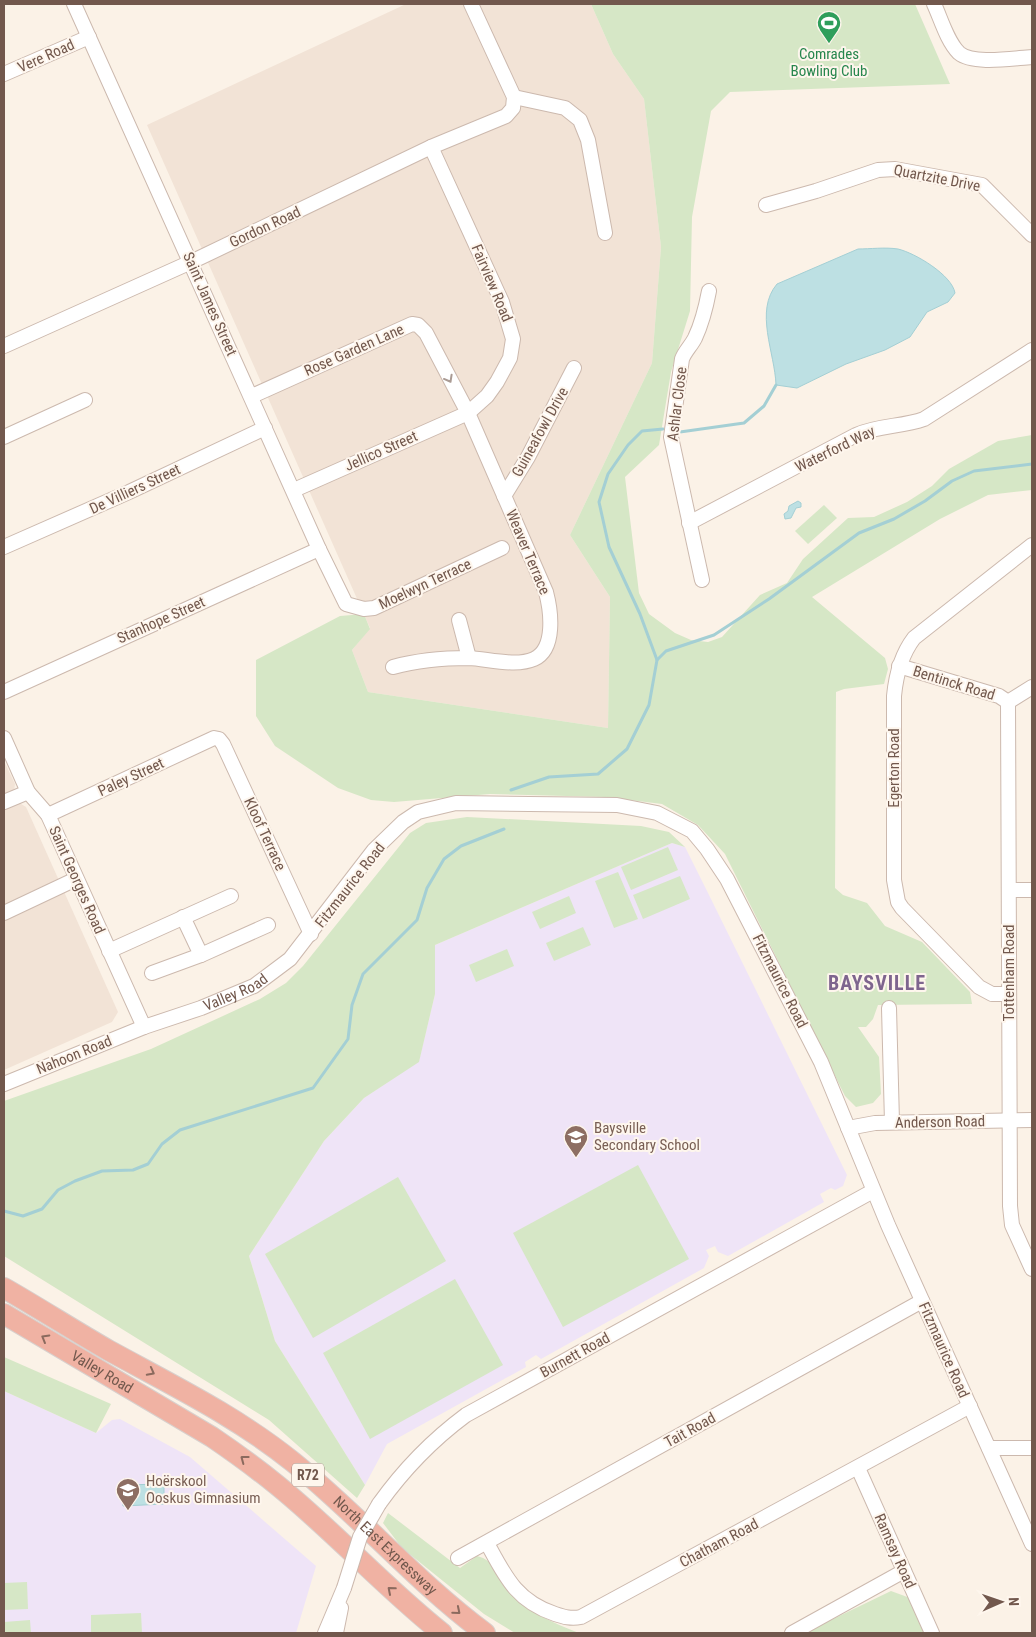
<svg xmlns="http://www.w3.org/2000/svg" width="1036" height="1637" viewBox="0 0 1036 1637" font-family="'Roboto Condensed',sans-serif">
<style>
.residential{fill:#f2e3d6}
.education{fill:#efe4f7}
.green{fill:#d6e7c6}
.water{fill:#bde0e3;stroke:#a4cfd4}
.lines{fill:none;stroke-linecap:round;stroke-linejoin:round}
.stream{stroke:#a4cfd4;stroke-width:3}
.minor-casing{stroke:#ccb9ae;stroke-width:16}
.highway-casing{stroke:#d8d0cd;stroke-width:22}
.minor{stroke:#fff;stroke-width:14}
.highway{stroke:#f0b2a3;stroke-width:20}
.minor-bridge-casing{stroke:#ccb9ae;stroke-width:16;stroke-linecap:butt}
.minor-bridge{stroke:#fff;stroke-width:14}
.oneway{stroke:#aa9b94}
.oneway2{stroke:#8b6a5e}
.labels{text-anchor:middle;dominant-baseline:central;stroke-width:4;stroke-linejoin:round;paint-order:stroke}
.shield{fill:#fef6ed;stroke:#9c877d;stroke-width:1}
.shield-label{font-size:14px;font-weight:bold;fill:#72584d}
.leisure-label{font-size:15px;fill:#27864d;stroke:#fef6ed}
.street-label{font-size:15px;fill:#72584d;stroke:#fef6ed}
.education-label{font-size:15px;fill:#785e54;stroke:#fef6ed;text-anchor:start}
.district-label{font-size:20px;font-weight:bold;letter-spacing:1px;fill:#7e658e;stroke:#fef6ed}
</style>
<rect width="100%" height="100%" fill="#fbf2e7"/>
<g class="residential">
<path d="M406 4H591L613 54 644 99 661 247 652 363 570 535 610 597 608 728 368 692 352 650 370 628 147 125Z"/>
<path d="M4 761 15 784 14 792 4 796Z"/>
<path d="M18 802 26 807 118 1012 112 1022 4 1070V808Z"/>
</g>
<g class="education">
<path d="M672 843 685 847 709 895 847 1175 843 1186 835 1190 831 1188 820 1194 824 1202 728 1256 718 1252 715 1246 706 1250 709 1256 704 1268 541 1359 536 1355 525 1362 526 1367 387 1444 365 1485 275 1341 249 1256 324 1141 364 1098 419 1061 435 994V945Z"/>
<path d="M4 1391 96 1433 112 1420 120 1419 190 1457 316 1566 296 1633H4Z"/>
</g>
<g class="green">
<path d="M591 4H915L950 84 730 92 711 111 692 217 690 311 671 372 659 445 625 477 639 593 649 614 675 633 691 640 708 642 722 637 760 595 787 583 803 559 848 518 874 517 907 502 932 486 949 469 998 441 1032 435V490L988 495 940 519 812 597 885 658 888 669 884 684 844 689 836 692 835 888 843 895 867 903 885 926 922 942 970 992 972 1004 878 1005 873 1019 866 1027H858L879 1057 881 1094 873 1103 856 1107 845 1096 725 854 698 825 662 804 606 797 490 794 394 802 371 800 338 788 275 746 256 716V660L340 616 364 614 370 629 352 650 368 692 608 728 610 597 570 535 652 363 661 247 644 99 613 54Z"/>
<path d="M824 505 837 518 808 544 795 531Z"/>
<path d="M467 817 641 826 669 832 685 847 672 843 435 945V994L419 1062 364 1098 324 1141 249 1256 275 1341 365 1485 357 1498 269 1420 4 1256V1101L151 1049 260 999 286 983 303 966 410 833 426 823Z"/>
<path d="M668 847 678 870 631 890 621 867Z"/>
<path d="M618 872 638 919 614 928 595 881Z"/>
<path d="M680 876 690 899 643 919 633 895Z"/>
<path d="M569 896 576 913 540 929 532 912Z"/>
<path d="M583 927 591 945 554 961 546 943Z"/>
<path d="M507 949 514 966 476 982 469 965Z"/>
<path d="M638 1165 689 1259 563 1327 513 1233Z"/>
<path d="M398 1177 446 1261 313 1338 265 1254Z"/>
<path d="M455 1279 503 1365 370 1439 323 1353Z"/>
<path d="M4 1357 111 1404 96 1433 4 1391Z"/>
<path d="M388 1513 460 1568 477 1556C495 1560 497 1576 507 1589 526 1612 552 1622 579 1633H515L484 1614 402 1548 383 1523Z"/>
<path d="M27 1582 28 1609 4 1610V1583Z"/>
<path d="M891 1591 910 1598 926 1633H804Z"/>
<path d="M141 1613 142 1633H91V1615Z"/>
<path d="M30 1620 31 1633H4V1622Z"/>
</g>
<g class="water">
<path d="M858 249C870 249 885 247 898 249 915 253 952 275 955 293L948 302 927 312 910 337 885 350 846 364 797 388 776 385C775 353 754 311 777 284Z"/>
<path d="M798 501 801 503V507L796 508 791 518 785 519 784 514 788 511 789 506Z"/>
<path d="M164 1484V1504L123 1506 122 1485Z"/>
</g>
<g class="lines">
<g class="stream">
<path d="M680 432 744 423 764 406 776 385"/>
<path d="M657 660 666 651 714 635 769 599 859 533 894 519 925 501 952 481 974 471 1032 464"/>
<path d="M511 790 549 777 598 774 627 749 649 705 657 660 640 614 609 547 599 502 608 474 628 445 642 431 663 429"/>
<path d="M4 1211 23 1216 42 1209 58 1190 75 1181 102 1171 133 1170 148 1164 162 1144 180 1130 313 1088 348 1039 352 1005 363 974 417 920 427 888 444 859 461 846 504 829"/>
</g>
<g class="minor-casing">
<g id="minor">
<path d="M74 4 319 549 346 604 364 609 374 608 502 548"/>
<path d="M934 4C941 19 947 41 959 53 973 65 1014 58 1032 57"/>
<path d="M4 74 89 37"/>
<path d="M514 97 565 108 580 120 588 140 605 233"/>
<path d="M766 205 816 191 878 170 895 169 982 185 1032 235"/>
<path d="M4 346 191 262 431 147 506 116 513 108 514 97 471 4"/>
<path d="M252 396 412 324 418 325 426 333 468 413 546 592C551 611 556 649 534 659 516 667 488 659 469 658 443 658 418 660 393 667"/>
<path d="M4 437 85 400"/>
<path d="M294 490 468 413 487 396 497 382 510 358 513 339 502 302 431 147"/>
<path d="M504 496 528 457 574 368"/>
<path d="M689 523 856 435C878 425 902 427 924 419L1032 350"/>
<path d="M4 547 129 492 265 428"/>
<path d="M702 580 671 437 682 359C685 351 691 346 695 338 702 323 706 307 709 291"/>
<path d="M459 620 469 658"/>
<path d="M899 666 999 696 1008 702"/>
<path d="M1032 687 1008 702 1010 1206 1012 1225 1032 1269"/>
<path d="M4 692 319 549"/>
<path d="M4 738 28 792 48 815 144 1027"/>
<path d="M4 802 28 792"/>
<path d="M48 815 214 738 219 739 223 744 311 934"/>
<path d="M1009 890H1032"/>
<path d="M4 913 76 879"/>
<path d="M109 951 231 896"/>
<path d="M201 955 268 925"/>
<path d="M152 973 201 955 183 917"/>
<path d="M1009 994H992L979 987 902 908 898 902 894 880V696C896 675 901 655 914 638L1032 545"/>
<path d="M889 1008 892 1122"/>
<path id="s1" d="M4 1084 144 1027 201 1008 254 986 290 959 374 850 403 822 418 812 456 803 617 805 657 813 692 831 707 849 727 879 821 1062 888 1225 1032 1544"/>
<path d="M848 1128 875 1123 1032 1120"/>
<path d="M989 1448H1032"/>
<path d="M858 1468 932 1633"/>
<path d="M379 1504C404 1469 431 1441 466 1415L873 1191"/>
<path d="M487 1543C505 1576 516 1601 555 1614 564 1617 571 1619 581 1617L970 1406"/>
<path d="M458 1558 922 1301"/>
<path d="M325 1633 344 1588"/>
<path d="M336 1633 341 1608"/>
<path d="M792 1633 904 1571"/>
</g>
</g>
<g class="highway-casing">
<g id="highway">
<path id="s2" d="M4 1288C39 1308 73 1330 108 1350 172 1385 236 1416 293 1462 360 1516 416 1582 485 1633"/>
<path id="s3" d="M4 1314 212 1437C234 1452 256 1468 277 1485 334 1531 384 1587 442 1633"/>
</g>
</g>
<use href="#minor" class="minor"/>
<use href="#highway" class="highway"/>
<g class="minor-bridge-casing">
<path id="minor-bridge" d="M344 1588 360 1537 379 1504"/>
</g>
<use href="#minor-bridge" class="minor-bridge"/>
</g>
<defs><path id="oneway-chevron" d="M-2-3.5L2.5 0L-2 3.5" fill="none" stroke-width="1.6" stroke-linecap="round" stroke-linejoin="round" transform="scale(1.25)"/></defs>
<use class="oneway" href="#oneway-chevron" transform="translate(449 379) rotate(61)"/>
<g class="oneway2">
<use href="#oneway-chevron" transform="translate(45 1338) rotate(-150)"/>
<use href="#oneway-chevron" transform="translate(151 1372) rotate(28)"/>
<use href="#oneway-chevron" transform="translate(244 1459) rotate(-143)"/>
<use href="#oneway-chevron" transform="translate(391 1590) rotate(-139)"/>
<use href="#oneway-chevron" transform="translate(457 1611) rotate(40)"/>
</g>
<defs>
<g id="stadium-pin" transform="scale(1.25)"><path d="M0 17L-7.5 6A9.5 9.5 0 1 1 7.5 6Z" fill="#2e9e5b" stroke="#fef6ed"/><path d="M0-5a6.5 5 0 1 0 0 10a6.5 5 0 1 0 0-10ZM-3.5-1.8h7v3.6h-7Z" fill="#fff"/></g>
<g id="school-pin" transform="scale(1.25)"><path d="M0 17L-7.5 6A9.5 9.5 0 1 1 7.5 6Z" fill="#8d6e63" stroke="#fef6ed"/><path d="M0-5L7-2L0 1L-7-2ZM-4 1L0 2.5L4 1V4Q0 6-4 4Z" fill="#fff"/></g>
</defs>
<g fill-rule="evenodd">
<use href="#stadium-pin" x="829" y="23"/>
<use href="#school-pin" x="576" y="1137"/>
<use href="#school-pin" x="128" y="1490"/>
</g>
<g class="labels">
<rect class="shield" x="292" y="1463.5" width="32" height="23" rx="4"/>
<g class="shield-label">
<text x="308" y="1475">R72</text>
</g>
<g class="leisure-label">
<text x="829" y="54">Comrades<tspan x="829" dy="17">Bowling Club</tspan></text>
</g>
<g class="street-label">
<text transform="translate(46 56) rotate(-24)">Vere Road</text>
<text transform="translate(937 178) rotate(11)">Quartzite Drive</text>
<text transform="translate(265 227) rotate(-25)">Gordon Road</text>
<text transform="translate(492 283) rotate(67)">Fairview Road</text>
<text transform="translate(210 304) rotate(66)">Saint James Street</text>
<text transform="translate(354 350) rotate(-24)">Rose Garden Lane</text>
<text transform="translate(677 404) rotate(-83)">Ashlar Close</text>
<text transform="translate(540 432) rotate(-61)">Guineafowl Drive</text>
<text transform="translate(835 449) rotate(-26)">Waterford Way</text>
<text transform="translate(381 451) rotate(-24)">Jellico Street</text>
<text transform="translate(135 489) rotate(-25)">De Villiers Street</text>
<text transform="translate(528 552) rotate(67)">Weaver Terrace</text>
<text transform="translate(425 584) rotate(-25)">Moelwyn Terrace</text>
<text transform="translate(161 620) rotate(-24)">Stanhope Street</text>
<text transform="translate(954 683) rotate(17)">Bentinck Road</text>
<text transform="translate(894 768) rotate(-90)">Egerton Road</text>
<text transform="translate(131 777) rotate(-25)">Paley Street</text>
<text transform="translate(265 834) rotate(65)">Kloof Terrace</text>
<text transform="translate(77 880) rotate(66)">Saint Georges Road</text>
<text transform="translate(350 885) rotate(-52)">Fitzmaurice Road</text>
<text transform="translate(1009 973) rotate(-90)">Tottenham Road</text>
<text transform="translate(780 981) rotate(63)">Fitzmaurice Road</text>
<text stroke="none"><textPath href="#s1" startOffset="249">Valley Road</textPath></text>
<text transform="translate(74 1055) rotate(-22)">Nahoon Road</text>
<text transform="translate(940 1122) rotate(-1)">Anderson Road</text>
<text transform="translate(944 1350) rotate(66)">Fitzmaurice Road</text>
<text transform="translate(575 1355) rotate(-29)">Burnett Road</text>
<text stroke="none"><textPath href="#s3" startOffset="114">Valley Road</textPath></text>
<text transform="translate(690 1430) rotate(-29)">Tait Road</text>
<text transform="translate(719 1543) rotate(-28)">Chatham Road</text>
<text stroke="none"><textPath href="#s2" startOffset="462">North East Expressway</textPath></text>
<text transform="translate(895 1551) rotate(66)">Ramsay Road</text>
</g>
<g class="education-label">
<text x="594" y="1128">Baysville<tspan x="594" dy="17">Secondary School</tspan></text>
<text x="146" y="1481">Hoërskool<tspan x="146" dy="17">Ooskus Gimnasium</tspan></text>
</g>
<g class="district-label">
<text x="877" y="983">BAYSVILLE</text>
</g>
</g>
<rect width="1036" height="1637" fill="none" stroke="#72584d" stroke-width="10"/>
<g transform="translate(1001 1602) rotate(88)" stroke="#fef6ed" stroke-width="4" paint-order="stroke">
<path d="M0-4L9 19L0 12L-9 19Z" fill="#72584d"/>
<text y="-8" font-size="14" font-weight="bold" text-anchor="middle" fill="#72584d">N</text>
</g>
</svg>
